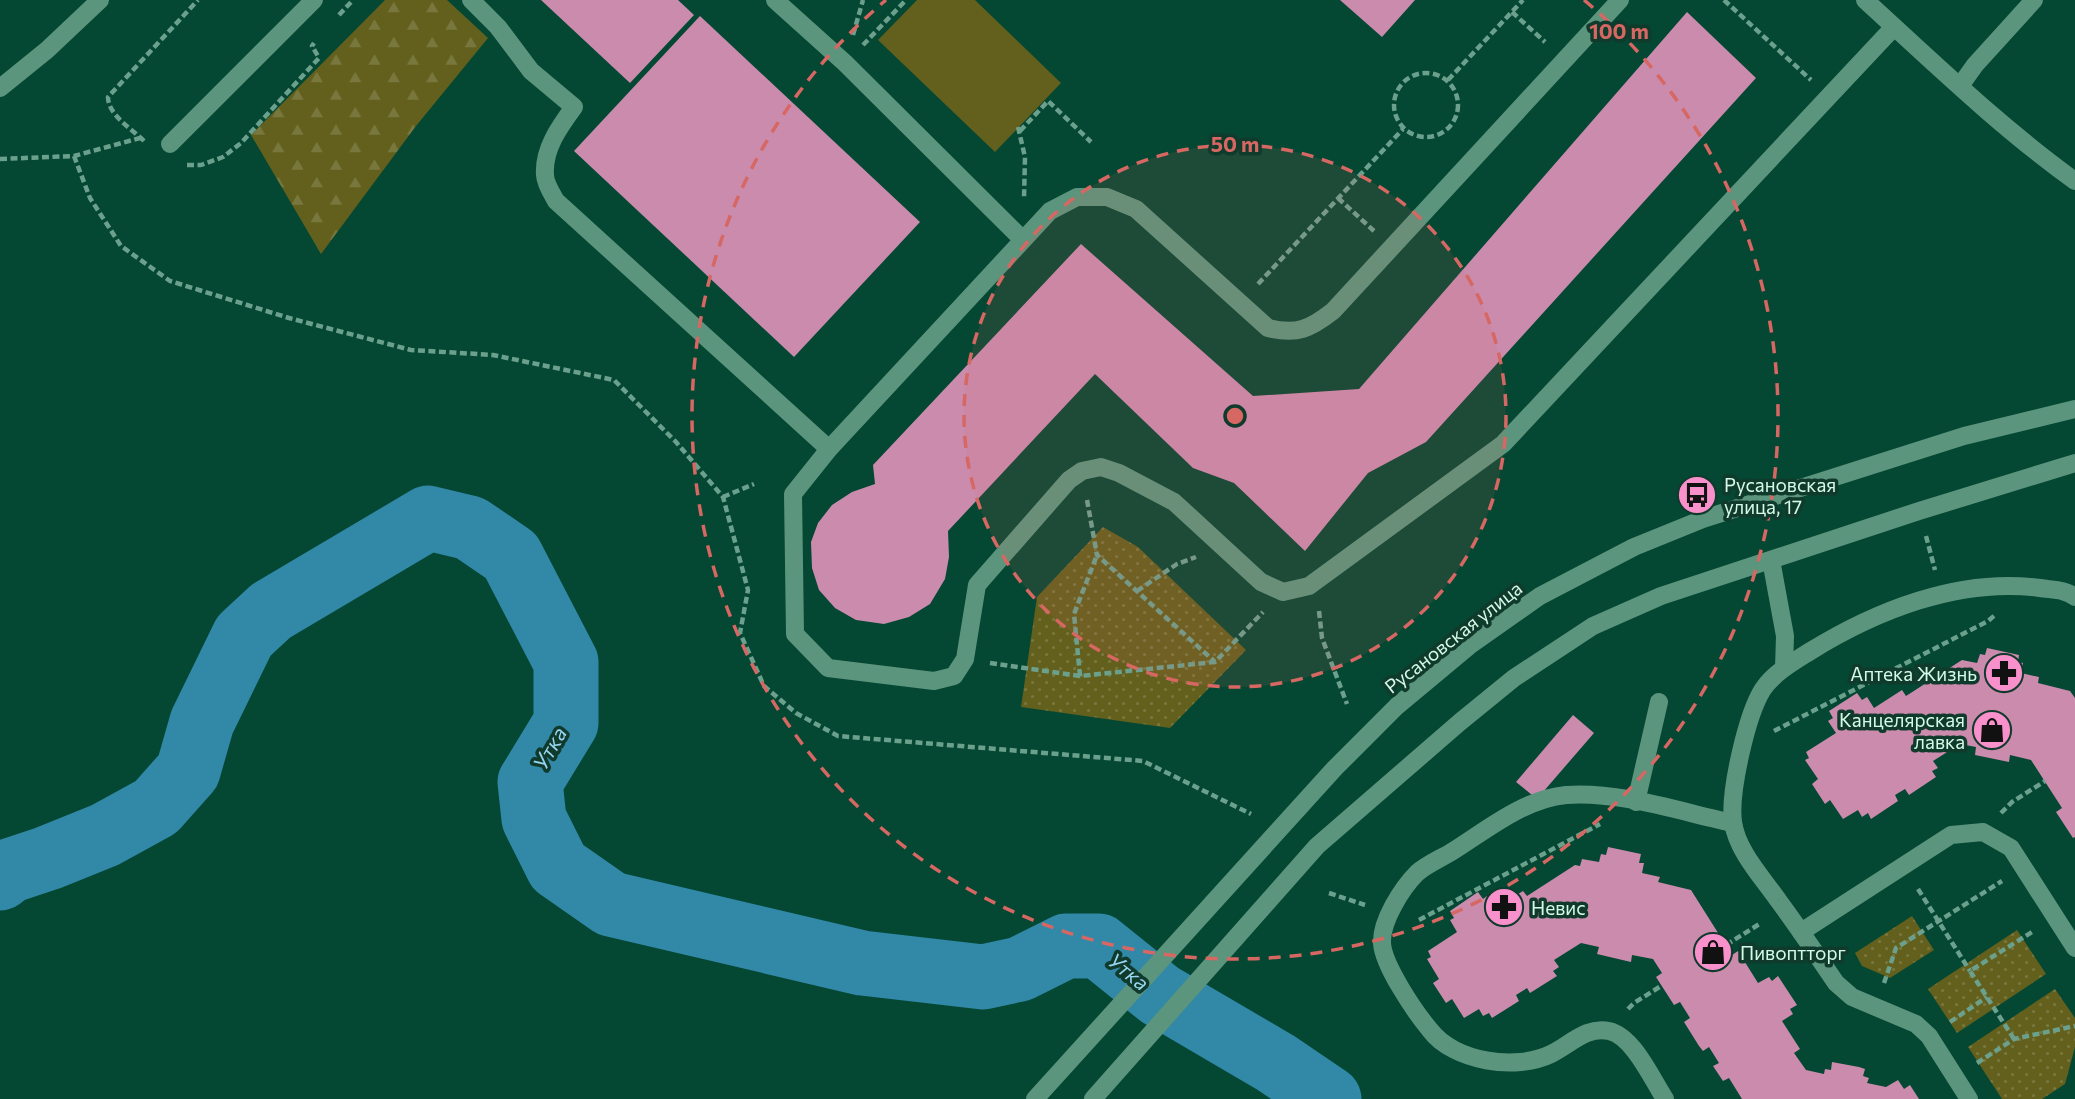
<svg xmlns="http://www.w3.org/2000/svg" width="2075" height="1099" viewBox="0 0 2075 1099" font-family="Commissioner,sans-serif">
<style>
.grass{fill:#635f1c}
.forest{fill:url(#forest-firs)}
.park{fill:url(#park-dots)}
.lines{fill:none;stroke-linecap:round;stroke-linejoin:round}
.river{stroke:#3188a7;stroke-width:65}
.building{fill:#cb8bad}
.path{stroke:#6ba08d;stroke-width:4.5;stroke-dasharray:7 3.5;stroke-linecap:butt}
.minor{stroke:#5c957d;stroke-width:18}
.ring{fill:none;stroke:#d66762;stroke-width:3.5;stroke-dasharray:12 9}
.labels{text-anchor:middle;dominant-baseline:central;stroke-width:7;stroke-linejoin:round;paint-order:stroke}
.poi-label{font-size:19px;fill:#d5fae9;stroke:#103a2b;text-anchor:start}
.street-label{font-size:19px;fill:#d5fae9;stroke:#103a2b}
.water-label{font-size:21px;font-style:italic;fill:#96d6f1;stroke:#103a2b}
.centre{fill:#d66762;stroke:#103a2b;stroke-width:3.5}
.ring-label{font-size:21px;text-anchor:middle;font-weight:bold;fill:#d66762;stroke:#103a2b;stroke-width:7;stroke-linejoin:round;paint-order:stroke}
</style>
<defs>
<pattern id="forest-firs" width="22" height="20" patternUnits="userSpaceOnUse" patternTransform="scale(1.75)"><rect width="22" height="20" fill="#635f1c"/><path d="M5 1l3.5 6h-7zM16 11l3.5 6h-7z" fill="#78773d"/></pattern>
<pattern id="park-dots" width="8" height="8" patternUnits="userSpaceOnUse" patternTransform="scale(1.75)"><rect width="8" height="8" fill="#635f1c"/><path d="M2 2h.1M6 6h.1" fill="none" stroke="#78773d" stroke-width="1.8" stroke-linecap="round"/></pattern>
</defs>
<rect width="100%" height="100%" fill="#044733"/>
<path class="grass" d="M917 0H975L1061 83 995 152 878 40Z"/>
<path class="forest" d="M385 0H447L488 38 416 126 321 254 251 135Z"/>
<g class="park">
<path d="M1103 527 1138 547 1246 650 1170 728 1021 707 1037 597Z"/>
<path d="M1912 916 1934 950 1890 978 1862 966 1855 953Z"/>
<path d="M2017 930 2046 974 1957 1033 1928 989Z"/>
<path d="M2055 989 2075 1018V1047L2065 1084 2042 1099H2002L1968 1047Z"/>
</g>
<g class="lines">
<path class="river" d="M0 878 9 871 48 858 105 835 156 807 188 771 202 722 244 636 271 611 428 518 470 528 511 556 566 662V723L530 782 534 819 558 867 611 904 862 963 983 977 1020 969 1066 946H1099L1160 995 1276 1063 1329 1099"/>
</g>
<g class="building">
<path d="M541 0H678L694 15 630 83Z"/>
<path d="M1340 0H1415L1382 37Z"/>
<path d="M1687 12 1756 78 1426 442 1368 473 1305 551 1234 483 1193 468 1095 374 948 531 949 557 945 579 930 604 909 617 884 624 856 620 835 608 819 590 812 568 811 542 818 523 832 505 852 492 875 484 873 465 1081 244 1253 396 1359 389Z"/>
<path d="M700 16 920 222 794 357 574 151Z"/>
<path d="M1987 648 2019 655 2018 662 2023 663 2021 673 2039 677 2038 683 2070 691 2075 698V837L2073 838 2056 812 2062 808 2031 760 2010 755 2009 762 1975 755 1976 747 1960 744 1933 761 1938 768 1932 771 1936 777 1909 795 1905 789 1895 795 1898 801 1871 819 1868 813 1862 817 1858 810 1843 819 1830 800 1825 804 1812 784 1818 779 1805 760 1809 758 1806 752 1836 733 1828 721 1833 718 1829 711 1857 693 1862 700 1867 697 1874 708 1902 690 1906 696 1962 660 1977 663 1980 654 1985 655Z"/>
<path d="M1573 715 1594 733 1537 799 1516 782Z"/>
<path d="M1608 847 1641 854 1639 863H1644L1642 873 1660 877 1658 882 1691 890 1732 955 1738 951 1758 983 1769 977 1772 981 1778 976 1797 1005 1790 1009 1793 1014 1782 1021 1800 1049 1794 1053 1806 1070 1824 1074 1825 1069 1831 1070 1832 1062 1859 1067 1865 1069 1863 1076 1869 1078 1867 1083 1886 1087 1898 1080 1904 1089 1910 1085 1919 1099H1742L1729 1078 1723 1081 1713 1066 1719 1063 1709 1047 1703 1051 1699 1046 1684 1022 1690 1018 1680 1002 1674 1005 1656 977 1662 973 1653 959 1632 955 1631 962 1597 954 1599 947 1581 943 1554 960 1559 967 1553 971 1557 976 1530 993 1527 988 1516 995 1519 1001 1492 1018 1489 1013 1483 1016 1479 1009 1464 1018 1452 999 1446 1003 1433 983 1439 979 1427 959 1431 957 1428 951 1457 932 1450 920 1454 918 1450 911 1478 892 1483 899 1487 896 1495 908 1523 891 1527 896 1575 865 1580 866 1582 859 1599 862 1601 854 1606 855Z"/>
</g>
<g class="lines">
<g class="path">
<path d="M1724 0 1811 80"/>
<path d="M1512 12 1545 42"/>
<path d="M339 15 353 0"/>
<path d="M853 35 863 0"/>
<path d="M863 45 906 0"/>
<circle cx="1426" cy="105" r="32"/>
<path d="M1448 80 1523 0"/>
<path d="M1018 127 1025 157 1024 199"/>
<path d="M1020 131 1048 101 1091 142"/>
<path d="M144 141C132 129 108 115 108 97L198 0"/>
<path d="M74 156 90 198 121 246 170 281 289 318 411 350 493 355 614 380 676 442 723 497 748 590 740 633 764 686 796 713 838 736 1143 761 1251 814"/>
<path d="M0 159 74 156 140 138"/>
<path d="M187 165H201L223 157 241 143 319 58 312 46 314 43"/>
<path d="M1338 198 1374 231"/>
<path d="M1258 284 1403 129"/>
<path d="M723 497 754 484"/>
<path d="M1087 500 1097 555 1215 662"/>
<path d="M1926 536 1935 570"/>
<path d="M1137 591 1177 564 1196 557"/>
<path d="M1319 611 1322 638 1347 704"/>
<path d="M990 663 1080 676 1215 662 1263 612"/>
<path d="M1080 676 1074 614 1097 555"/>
<path d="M1774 731 1988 621 1995 615"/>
<path d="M2001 813 2012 802 2045 781"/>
<path d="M1918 889 1970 971"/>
<path d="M1329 893 1365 905"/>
<path d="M1419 920 1600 824"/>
<path d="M1726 945 1761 923"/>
<path d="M1884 983 1896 948 2002 881"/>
<path d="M1628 1009 1634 1003 1661 986"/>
<path d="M1950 1022 1987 997"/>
<path d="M2014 1039 1970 971 2032 932"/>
<path d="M1977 1063 2014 1039 2075 1026"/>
</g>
<g class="minor">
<path d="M471 0 498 27 531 71 574 107C560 126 543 149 545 175 545 183 552 194 556 201L829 449"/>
<path d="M775 0 845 63 1023 240"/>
<path d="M1620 0 1333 311C1310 329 1297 335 1268 328L1136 209 1107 197H1077L1050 211 829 449 793 494 795 634 828 668 934 681 954 676 965 659 977 585 1069 480 1082 471 1101 467 1119 473 1174 502 1261 582 1283 592 1309 586 1503 444 1894 27"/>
<path d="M1865 0C1933 62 2000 127 2075 181"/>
<path d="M1960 86 1975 65 2034 0"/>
<path d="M0 88 47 50 100 0"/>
<path d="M170 144 314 0"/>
<path d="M1771 560 1785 636 1784 668"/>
<path d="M1636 802 1659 702"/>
<path d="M1801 932 1951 835 1983 832 2011 848 2075 948"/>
<path d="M1035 1099 1335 768 1397 706 1469 646 1540 596 1634 547 1703 519 1964 436 2075 409"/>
<path d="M1093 1099 1317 846 1460 722 1514 678 1593 626 1661 596 1919 511 2075 463"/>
<path d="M1665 1099C1652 1079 1633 1036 1609 1031 1586 1026 1570 1045 1551 1054 1516 1071 1454 1062 1430 1030 1415 1012 1383 965 1382 943 1381 921 1402 888 1417 873 1427 864 1442 858 1453 851 1488 829 1524 799 1566 795 1620 791 1681 812 1733 823"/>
<path d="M1969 1099 1929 1036 1916 1024 1852 997 1836 983C1817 955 1798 927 1778 900 1762 877 1737 851 1733 822 1729 792 1747 714 1763 689 1774 673 1793 662 1809 652 1875 611 1959 577 2040 588 2052 590 2065 589 2075 597"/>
</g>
</g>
<circle cx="1235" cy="416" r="271" fill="#d66762" fill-opacity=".12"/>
<g class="ring">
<circle cx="1235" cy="416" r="271"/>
<path d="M1584 0A543 543 0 1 1 886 0"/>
</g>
<defs>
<g id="bus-disc" transform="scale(2.0125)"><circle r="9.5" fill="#f890cb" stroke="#103a2b"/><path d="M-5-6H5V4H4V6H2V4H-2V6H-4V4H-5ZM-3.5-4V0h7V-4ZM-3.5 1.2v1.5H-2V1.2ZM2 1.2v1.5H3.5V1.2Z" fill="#111"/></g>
<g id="pharmacy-disc" transform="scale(2.0125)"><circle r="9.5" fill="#f890cb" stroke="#103a2b"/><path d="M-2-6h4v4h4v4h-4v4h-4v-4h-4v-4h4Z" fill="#111"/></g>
<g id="shop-disc" transform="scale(2.0125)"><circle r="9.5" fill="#f890cb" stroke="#103a2b"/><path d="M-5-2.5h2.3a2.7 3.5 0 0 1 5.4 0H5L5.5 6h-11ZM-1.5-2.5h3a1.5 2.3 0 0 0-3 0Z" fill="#111"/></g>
</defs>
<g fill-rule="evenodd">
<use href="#bus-disc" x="1697" y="495"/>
<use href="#pharmacy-disc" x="2004" y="673"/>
<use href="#shop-disc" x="1992" y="730"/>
<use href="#pharmacy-disc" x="1504" y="907"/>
<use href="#shop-disc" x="1713" y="952"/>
</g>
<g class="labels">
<g class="poi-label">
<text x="1724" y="484">Русановская<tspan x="1724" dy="22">улица, 17</tspan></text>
<text x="1977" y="673" text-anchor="end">Аптека Жизнь</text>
<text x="1965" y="719" text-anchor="end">Канцелярская<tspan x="1965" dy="22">лавка</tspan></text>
<text x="1531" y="907">Невис</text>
<text x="1740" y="952">Пивоптторг</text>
</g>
<g class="street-label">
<text transform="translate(1453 637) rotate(-38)">Русановская улица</text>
</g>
<g class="water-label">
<text transform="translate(549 748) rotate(-60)">Утка</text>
<text transform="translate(1129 971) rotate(39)">Утка</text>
</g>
</g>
<circle cx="1235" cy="416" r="10" class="centre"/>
<g class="ring-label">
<text x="1619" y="39">100 m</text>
<text x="1235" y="152">50 m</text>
</g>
</svg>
